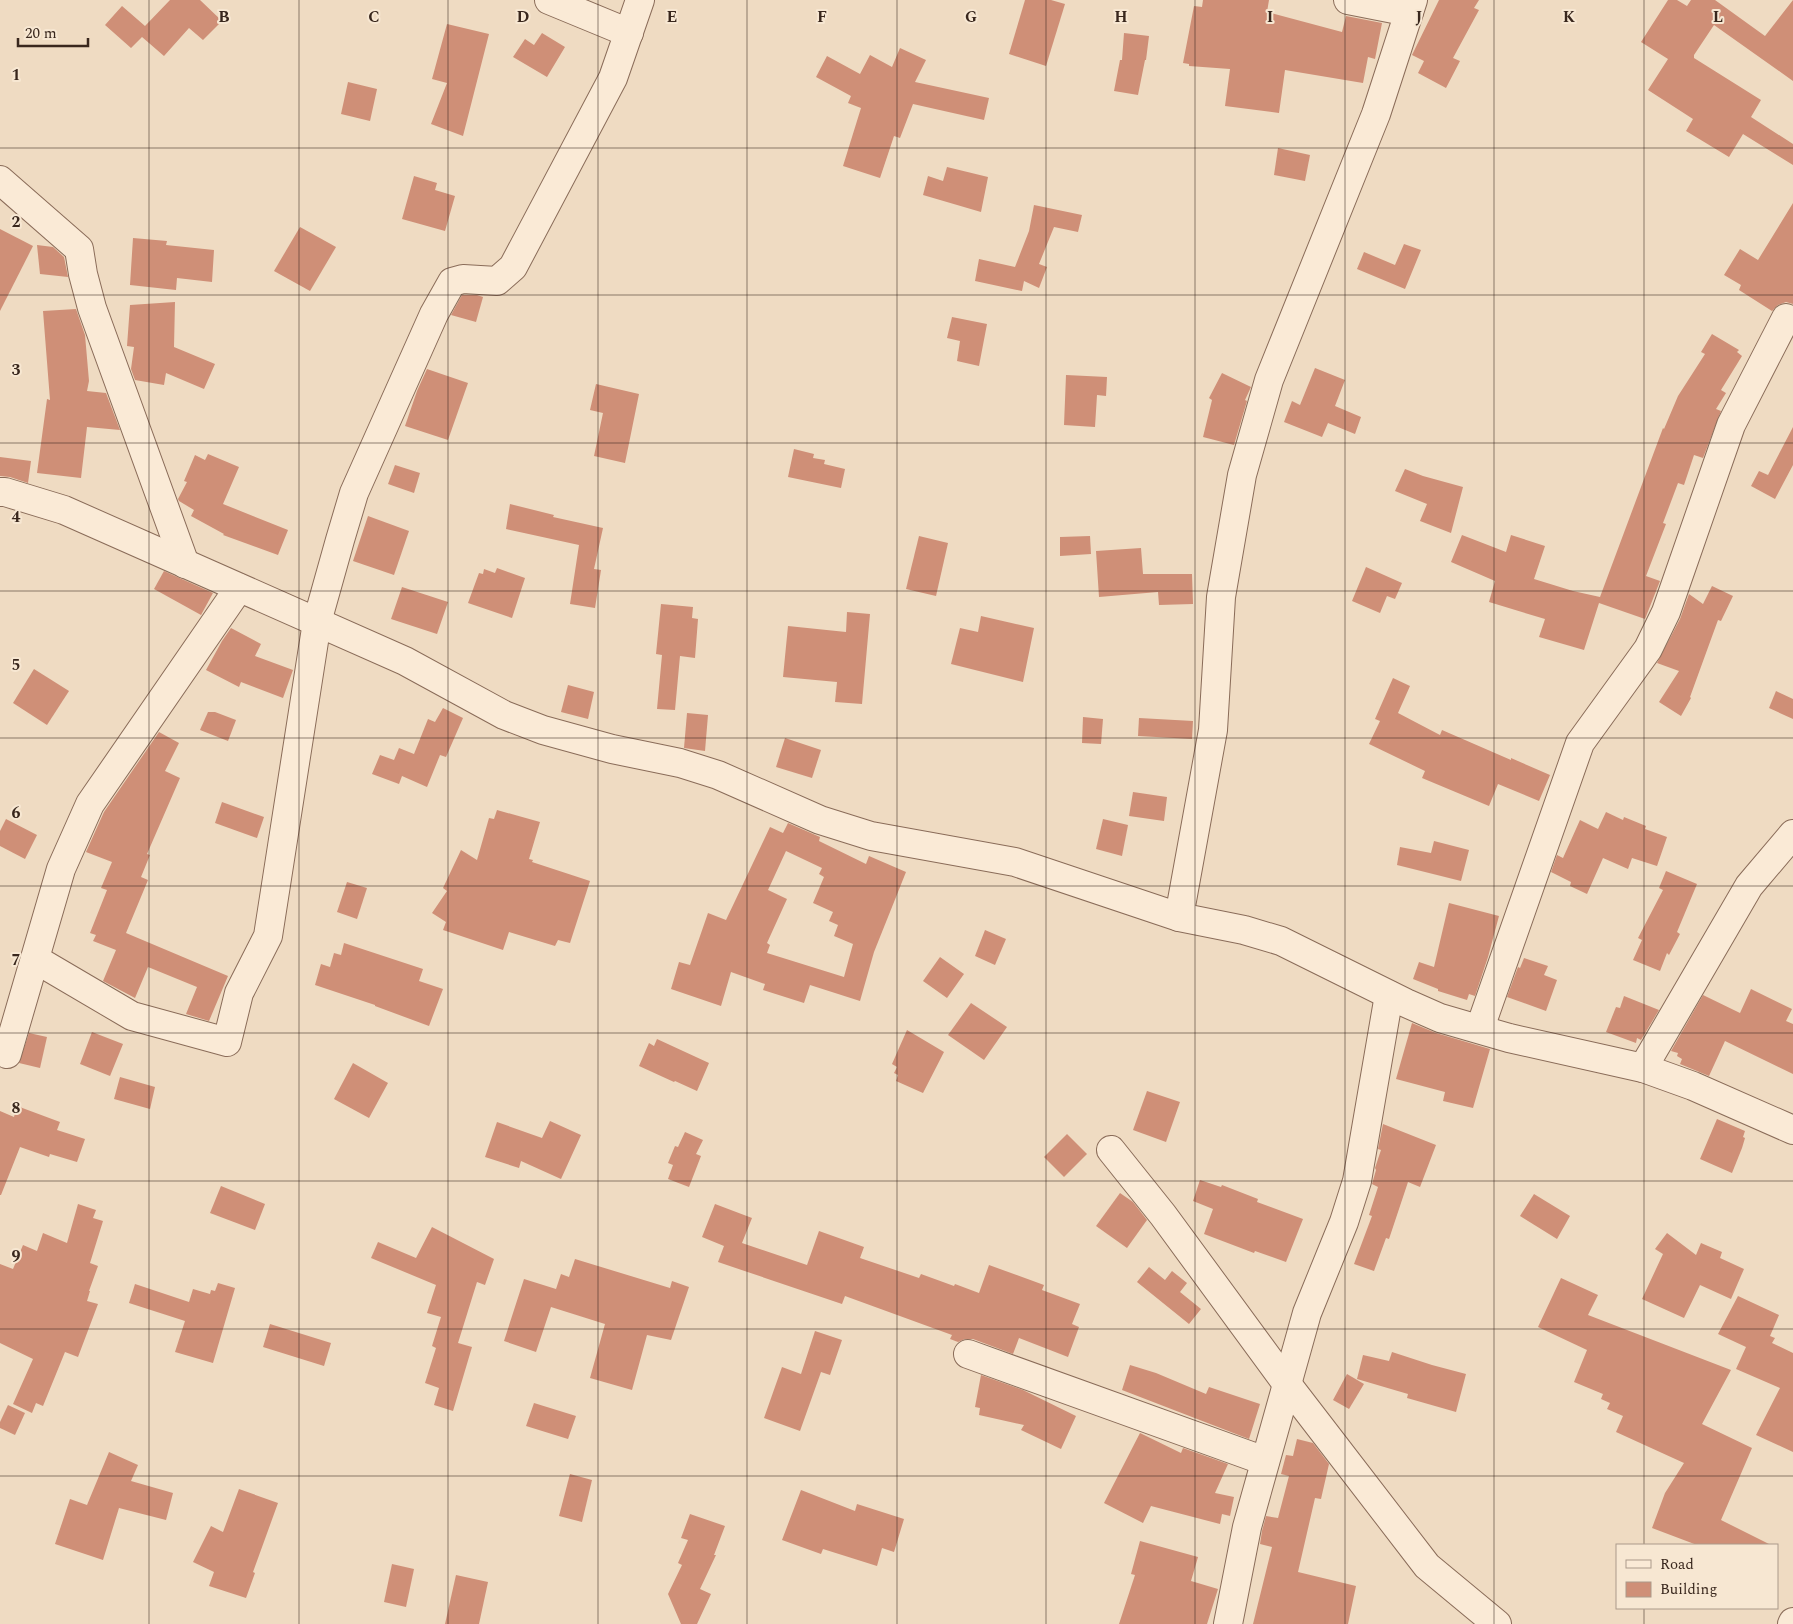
<svg xmlns="http://www.w3.org/2000/svg" width="1793" height="1624" viewBox="0 0 1793 1624" font-family="Spectral,serif">
<style>
.building{fill:#cf8f77;fill-rule:evenodd}
.lines{fill:none;stroke-linecap:round;stroke-linejoin:round}
.street-casing{stroke:#8a6c59;stroke-width:30}
.street{stroke:#faead6;stroke-width:28}
.grid{fill:none;stroke:#39271d;stroke-width:1;stroke-opacity:0.55}
.grid-label{font-size:16px;text-anchor:middle;font-weight:bold;fill:#39271d;stroke:#f7e7d2;stroke-width:4;stroke-linejoin:round;paint-order:stroke}
</style>
<rect width="100%" height="100%" fill="#efdbc2"/>
<g class="building">
<path d="M170 0H200L222 21 203 40 189 28 164 56 142 37 131 48 105 25 122 6 145 26Z"/>
<path d="M1025 0H1051L1065 4 1046 66 1009 54Z"/>
<path d="M1203 0H1269L1267 12 1342 32 1346 16 1382 23 1375 59 1368 57 1363 83 1285 70 1279 113 1225 106 1230 69 1189 66V64L1183 63 1194 6 1202 7Z"/>
<path d="M1439 0H1479L1474 8 1479 10 1453 58 1460 61 1446 88 1418 73 1424 61 1412 55Z"/>
<path d="M1668 0H1677L1687 6 1691 0H1715L1765 36 1793 0V81L1714 25 1694 55V58L1761 100 1751 117 1793 144V165L1743 134 1729 157 1686 131 1693 119 1648 90 1668 59 1641 42Z"/>
<path d="M447 24 489 34 463 136 431 124 447 83 432 79Z"/>
<path d="M542 33 565 47 547 77 513 57 525 39 534 45Z"/>
<path d="M1124 33 1149 36 1146 60H1145L1138 95 1114 91 1120 60H1122Z"/>
<path d="M900 48 926 60 915 82 989 98 984 120 913 104 900 138 894 136 880 178 843 166 861 108 848 103 851 96 816 77 827 56 860 74 870 55 892 67Z"/>
<path d="M348 82 377 89 370 121 341 114Z"/>
<path d="M1278 148 1310 155 1305 181 1274 175Z"/>
<path d="M947 167 988 177 981 212 923 195 928 176 943 181Z"/>
<path d="M414 176 437 183 435 190 455 196 445 231 402 219Z"/>
<path d="M1793 203V304L1786 302 1778 305 1772 311 1739 290 1741 285 1724 275 1740 249 1758 260Z"/>
<path d="M1034 205 1082 215 1078 232 1054 227 1039 264 1047 267 1039 288 1024 281 1022 291 975 281 979 259 1015 267 1029 231Z"/>
<path d="M300 227 336 247 310 291 274 271Z"/>
<path d="M0 229 33 246 0 311Z"/>
<path d="M133 238 167 241 166 245 214 250 212 282 177 278 176 290 130 285Z"/>
<path d="M1404 244 1421 250 1405 289 1357 269 1364 252 1395 265Z"/>
<path d="M37 245 53 247 64 257 68 277 40 274Z"/>
<path d="M462 295H477L483 297 476 322 451 315Z"/>
<path d="M175 302 174 347 215 364 204 389 166 373 164 385 135 380 131 369 134 347 127 346 130 305Z"/>
<path d="M76 309 85 335 89 381 87 391 106 393 120 430 87 427 81 478 37 473 47 399 50 400 43 311Z"/>
<path d="M952 317 987 324 979 366 957 361 960 341 947 338Z"/>
<path d="M1712 334 1739 350 1737 352 1742 356 1721 390 1726 393 1716 409 1721 411 1703 458 1694 455 1684 485 1678 483 1663 523 1666 524 1646 576 1660 581 1645 619 1599 603 1584 650 1539 637 1545 619 1489 602 1495 581 1451 562 1462 535 1506 552 1511 535 1545 546 1534 579 1573 591 1600 597 1663 428 1664 429 1678 396 1705 354 1701 352Z"/>
<path d="M1315 368 1345 380 1335 406 1361 417 1355 434 1328 423 1322 437 1284 422 1292 401 1300 405Z"/>
<path d="M427 369 468 383 448 440 405 426 417 391Z"/>
<path d="M1222 373 1251 387 1245 400 1247 401 1234 445 1203 437 1212 400 1209 398Z"/>
<path d="M1066 375 1107 377 1106 396 1097 395 1095 427 1064 425Z"/>
<path d="M596 384 639 394 625 463 594 456 603 413 590 410Z"/>
<path d="M1793 427V465L1775 499 1751 486 1759 471 1768 475Z"/>
<path d="M794 449 814 454 813 458 825 460 824 464 845 469 841 488 788 477Z"/>
<path d="M208 454 239 467 223 504 288 530 278 555 223 535 224 534 191 516 194 510 179 501 178 499 187 482 184 481 195 455 205 460Z"/>
<path d="M0 457 31 461 28 483 10 477 0 476Z"/>
<path d="M395 465 420 473 414 493 388 484Z"/>
<path d="M1405 469 1423 476 1463 487 1451 533 1420 521 1427 504 1395 491Z"/>
<path d="M510 504 554 515 553 517 603 528 594 569 601 570 595 608 570 604 579 545 506 529Z"/>
<path d="M368 516 409 531 394 575 353 561Z"/>
<path d="M919 536 948 543 936 596 906 589Z"/>
<path d="M1090 536 1091 554 1060 556V537Z"/>
<path d="M1141 548 1143 574H1192L1193 604 1159 605 1158 592 1099 597 1096 551Z"/>
<path d="M1366 567 1402 583 1395 599 1387 596 1380 613 1352 601Z"/>
<path d="M497 568 525 578 512 618 468 603 479 573 483 574 484 569 495 573Z"/>
<path d="M164 571 213 593 201 615 154 589Z"/>
<path d="M1712 586 1733 596 1721 621 1718 620 1690 697 1691 698 1681 716 1659 702 1679 671 1657 663 1680 619 1689 594 1703 604Z"/>
<path d="M402 587 448 602 437 634 391 619Z"/>
<path d="M661 604 693 607 692 618 698 619 695 658 680 656 675 710 657 709 662 655 656 654Z"/>
<path d="M847 612 870 614 862 704 835 702 837 682 783 677 788 626 846 632Z"/>
<path d="M981 616 1034 628 1023 682 951 664 960 628 978 632Z"/>
<path d="M231 628 261 644 255 656 293 670 283 698 241 682 239 687 206 670 222 641Z"/>
<path d="M34 669 69 691 47 725 13 703Z"/>
<path d="M1393 678 1410 686 1398 713 1440 735 1442 730 1511 760V758L1550 775 1539 801 1498 784 1489 806 1422 778 1425 771 1369 744 1380 721 1375 719Z"/>
<path d="M568 685 594 692 588 719 561 712Z"/>
<path d="M1776 691 1793 699V719L1769 708Z"/>
<path d="M443 708 463 718 446 757 440 755 427 787 402 776 399 784 372 774 380 755 394 760 399 748 414 754 428 719 435 722Z"/>
<path d="M208 712H215L236 720 228 741 200 730Z"/>
<path d="M687 713 708 715 705 751 684 748Z"/>
<path d="M1083 717 1103 719 1101 744 1082 743Z"/>
<path d="M1139 718 1193 721 1192 739 1138 736Z"/>
<path d="M159 732 179 743 165 771 180 778 147 854 150 855 141 877 148 880 126 933 228 976 209 1021 186 1014 197 987 148 967 135 998 103 981 116 950 93 941 96 935 90 933 107 890 101 888 112 862 86 852 104 812Z"/>
<path d="M785 738 821 750 812 778 776 767Z"/>
<path d="M1133 792 1167 797 1164 821 1129 816Z"/>
<path d="M222 802 264 817 257 838 215 823Z"/>
<path d="M497 810 540 822 529 859 533 860 532 862 590 881 570 943 558 940 555 946 509 932 503 950 443 930 446 922 432 913 447 891 443 888 461 850 477 860 489 818 494 819Z"/>
<path d="M1606 812 1623 820 1624 817 1646 826 1645 829 1667 837 1657 866 1632 858 1628 869 1603 858 1587 894 1570 886 1571 882 1551 872 1557 855 1563 858 1580 820 1598 829Z"/>
<path d="M6 819 37 835 25 859 0 846V831Z"/>
<path d="M1103 819 1128 825 1122 856 1096 849Z"/>
<path d="M788 823 820 837 819 841 866 864 869 856 906 872 874 952 860 1001 810 985 804 1003 763 990 765 984 731 972 721 1006 671 989 679 962 690 965 708 913 726 920 770 827 783 833ZM786 851 822 868 819 874 824 877 813 903 833 912 829 921 838 925 834 936 853 944 844 977 767 953 770 945 767 943 787 899 768 890Z"/>
<path d="M1434 841 1469 850 1461 881 1397 865 1400 847 1431 853Z"/>
<path d="M1666 871 1697 884 1677 932 1680 934 1669 955 1667 953 1660 971 1633 960 1642 940 1638 938 1663 890 1659 888Z"/>
<path d="M347 882 367 888 357 919 337 912Z"/>
<path d="M1449 903 1499 916 1488 957 1475 996 1469 994 1467 1000 1438 991V989L1413 979 1419 962 1434 967Z"/>
<path d="M985 930 1006 939 995 965 975 956Z"/>
<path d="M344 943 423 969 419 981 443 989 429 1026 375 1006V1005L315 985 321 964 330 967 334 953 341 955Z"/>
<path d="M940 957 964 974 947 998 923 981Z"/>
<path d="M1524 958 1548 966 1544 975 1557 980 1546 1011 1507 997 1518 967 1520 968Z"/>
<path d="M1751 989 1792 1009 1786 1021 1793 1024V1074L1725 1041 1709 1076 1680 1064 1682 1059 1677 1056 1678 1053 1671 1051 1703 995 1740 1013Z"/>
<path d="M1624 996 1659 1010 1641 1040 1637 1038 1636 1043 1606 1032 1616 1007 1620 1008Z"/>
<path d="M971 1003 1007 1027 984 1060 948 1035Z"/>
<path d="M1412 1023 1436 1033 1490 1049 1473 1108 1443 1101 1445 1092 1396 1079Z"/>
<path d="M907 1030 944 1052 923 1093 896 1081 898 1075 894 1073 897 1067 892 1064Z"/>
<path d="M92 1032 123 1044 110 1076 80 1064Z"/>
<path d="M29 1033 47 1037 40 1068 19 1063Z"/>
<path d="M657 1039 709 1063 697 1091 675 1081 674 1082 639 1066 649 1043 654 1046Z"/>
<path d="M353 1063 388 1083 369 1118 334 1099Z"/>
<path d="M120 1077 155 1087 150 1109 114 1099Z"/>
<path d="M1147 1091 1180 1102 1166 1142 1133 1130Z"/>
<path d="M17 1106 60 1122 57 1130 85 1139 77 1162 50 1154 49 1157 20 1147 1 1195H0V1111L14 1117Z"/>
<path d="M1717 1119 1745 1131 1743 1137 1745 1138 1742 1148 1732 1173 1700 1159Z"/>
<path d="M550 1121 581 1135 561 1179 521 1161 519 1168 485 1157 497 1122 542 1138Z"/>
<path d="M1383 1124 1436 1145 1420 1187 1408 1182 1389 1239 1386 1238 1374 1271 1354 1264 1372 1216 1369 1215 1378 1187 1372 1184 1376 1170 1375 1168 1381 1150 1378 1149Z"/>
<path d="M685 1132 703 1140 696 1154 701 1156 689 1187 668 1179 673 1165 668 1163 675 1146 678 1147Z"/>
<path d="M1067 1134 1087 1154 1064 1177 1044 1157Z"/>
<path d="M1200 1180 1221 1187 1222 1185 1258 1199 1257 1202 1303 1219 1286 1262 1255 1251 1254 1253 1204 1234 1213 1209 1193 1201Z"/>
<path d="M221 1186 265 1204 255 1230 210 1213Z"/>
<path d="M1120 1193 1133 1202 1147 1220 1127 1248 1096 1226Z"/>
<path d="M1534 1194 1570 1216 1557 1239 1520 1216Z"/>
<path d="M78 1204 96 1210 93 1218 103 1221 90 1263 98 1266 89 1291H90L87 1301 98 1304 78 1357 65 1352 43 1406 36 1403 32 1413 13 1404 33 1359 0 1343V1264L13 1269 23 1245 37 1251 43 1233 67 1243Z"/>
<path d="M715 1204 752 1218 742 1243 807 1265 819 1231 864 1247 860 1258 919 1278 921 1274 954 1286 955 1284 979 1293 989 1265 1044 1285 1042 1290 1080 1304 1072 1324 1079 1327 1068 1357 1019 1338 1013 1354 973 1339H965L958 1342 950 1339 952 1335 845 1296 842 1304 718 1262 724 1246 702 1237Z"/>
<path d="M432 1227 494 1259 485 1285 477 1282 458 1343 472 1347 453 1411 434 1405 439 1388 425 1383 436 1348 432 1346 441 1317 427 1313 436 1285 371 1258 378 1242 416 1258Z"/>
<path d="M1667 1233 1696 1255 1701 1243 1722 1252 1720 1258 1744 1269 1731 1299 1700 1285 1684 1318 1642 1299 1663 1254 1655 1249Z"/>
<path d="M575 1259 670 1288 672 1281 689 1287 671 1340 647 1335 632 1390 590 1378 605 1324 551 1307 536 1352 504 1341 524 1279 556 1289 561 1274 569 1277Z"/>
<path d="M1149 1267 1165 1280 1172 1271 1187 1283 1180 1292 1201 1309 1189 1324 1137 1282Z"/>
<path d="M1561 1278 1598 1295 1588 1315 1731 1370 1702 1424 1752 1448 1721 1520 1771 1545H1697L1652 1528 1665 1493 1684 1463 1616 1432 1623 1416 1607 1409 1610 1403 1601 1399 1603 1394 1574 1382 1587 1350 1538 1327Z"/>
<path d="M218 1283 235 1288 213 1363 175 1352 185 1321 129 1303 135 1284 189 1302 193 1289 210 1294 211 1290 215 1291Z"/>
<path d="M1738 1296 1779 1315 1770 1336 1775 1338 1772 1343 1793 1353V1452L1756 1435 1780 1388 1736 1369 1746 1347 1718 1334Z"/>
<path d="M270 1324 331 1343 324 1366 263 1347Z"/>
<path d="M815 1331 842 1340 830 1375 821 1372 800 1431 764 1418 782 1367 801 1374Z"/>
<path d="M1392 1352 1432 1365 1466 1374 1456 1412 1407 1398 1408 1394 1357 1379 1363 1355 1389 1361Z"/>
<path d="M1130 1365 1156 1373 1206 1394 1209 1387 1260 1404 1249 1439 1122 1390Z"/>
<path d="M1347 1374 1364 1384 1349 1409 1333 1400Z"/>
<path d="M981 1375 1023 1390 1076 1416 1061 1449 1021 1430 1024 1425 979 1415 980 1408 975 1407Z"/>
<path d="M534 1403 576 1416 568 1439 526 1426Z"/>
<path d="M8 1405 25 1413 15 1435 0 1428V1422Z"/>
<path d="M1140 1433 1181 1453 1183 1448 1228 1464 1215 1493 1234 1497 1230 1516 1222 1514 1220 1524 1151 1506 1143 1523 1104 1503Z"/>
<path d="M1297 1439 1313 1443 1329 1464 1321 1499 1315 1498 1298 1572 1356 1586 1348 1624H1253L1272 1547 1260 1544 1262 1531 1266 1516 1278 1518 1289 1476 1281 1474 1286 1455 1293 1456Z"/>
<path d="M109 1452 138 1465 131 1481 173 1493 166 1520 119 1508 103 1560 55 1544 70 1499 87 1505Z"/>
<path d="M570 1474 592 1480 582 1522 559 1516Z"/>
<path d="M239 1489 278 1503 253 1572 255 1573 246 1598 209 1586 214 1572 193 1562 211 1526 223 1532Z"/>
<path d="M801 1490 855 1511 857 1504 904 1519 894 1552 882 1548 877 1566 823 1549 821 1554 782 1540Z"/>
<path d="M690 1514 725 1526 714 1555H716L700 1589 711 1594 697 1624H681L668 1594 682 1565 678 1563 688 1540 681 1538Z"/>
<path d="M1140 1541 1198 1557 1191 1581 1218 1589 1207 1624H1119L1135 1575 1131 1574Z"/>
<path d="M392 1564 414 1569 406 1607 384 1602Z"/>
<path d="M456 1575 488 1582 479 1624H445Z"/>
</g>
<g class="lines">
<g class="street-casing">
<g id="street">
<path d="M549 0 629 33"/>
<path d="M1348 0 1409 12"/>
<path d="M0 180 79 249 83 274 92 308 185 564"/>
<path d="M0 492H5L64 510 405 661 504 715 543 730 612 749 680 763 718 775 820 820 871 836 1015 862 1179 917 1244 930 1281 941 1406 1003 1440 1018 1509 1038 1643 1068 1693 1086 1793 1130"/>
<path d="M1179 917 1213 730 1221 597 1242 475 1269 380 1376 114 1413 0"/>
<path d="M35 959 132 1016 227 1042 239 993 268 936 317 622 340 540 354 493 434 314 452 282 463 279 497 281 513 267 613 78 640 0"/>
<path d="M1480 1028 1580 743 1648 649 1666 612 1731 425 1786 318"/>
<path d="M7 1054 61 869 90 804 239 588"/>
<path d="M1643 1068 1749 886 1793 834"/>
<path d="M1111 1150 1163 1215 1287 1384 1427 1566 1497 1624"/>
<path d="M968 1354 1265 1461"/>
<path d="M1228 1624 1247 1527 1307 1313 1344 1222 1357 1181 1389 995"/>
<path d="M1792 1624 1793 1622"/>
</g>
</g>
<use href="#street" class="street"/>
</g>
<path class="grid" d="M149 0V1624M299 0V1624M448 0V1624M598 0V1624M747 0V1624M897 0V1624M1046 0V1624M1195 0V1624M1345 0V1624M1494 0V1624M1644 0V1545M0 148H1793M0 295H1793M0 443H1793M0 591H1793M0 738H1793M0 886H1793M0 1033H1793M0 1181H1793M0 1329H1793M0 1476H1793M1644 1608V1624"/>
<g class="grid-label">
<text x="224" y="22">B</text>
<text x="374" y="22">C</text>
<text x="523" y="22">D</text>
<text x="672" y="22">E</text>
<text x="822" y="22">F</text>
<text x="971" y="22">G</text>
<text x="1121" y="22">H</text>
<text x="1270" y="22">I</text>
<text x="1419" y="22">J</text>
<text x="1569" y="22">K</text>
<text x="1718" y="22">L</text>
<text x="16" y="80">1</text>
<text x="16" y="227">2</text>
<text x="16" y="375">3</text>
<text x="16" y="522">4</text>
<text x="16" y="670">5</text>
<text x="16" y="818">6</text>
<text x="16" y="965">7</text>
<text x="16" y="1113">8</text>
<text x="16" y="1261">9</text>
</g>
<rect x="1616" y="1544" width="162" height="65" fill="#f7e7d2" stroke="#ab9a8a"/>
<rect x="1626" y="1560" width="25" height="8" fill="#faead6" stroke="#ab9a8a"/>
<text x="1660" y="1569" font-size="15" fill="#39271d">Road</text>
<rect x="1626" y="1582" width="25" height="15" fill="#cf8f77" stroke="#ab9a8a"/>
<text x="1660" y="1594" font-size="15" fill="#39271d">Building</text>
<path d="M18 38v8h70v-8" fill="none" stroke="#39271d" stroke-width="2.5"/>
<text x="25" y="38" font-size="15" fill="#39271d" stroke="#f7e7d2" stroke-width="4" paint-order="stroke">20 m</text>
</svg>
